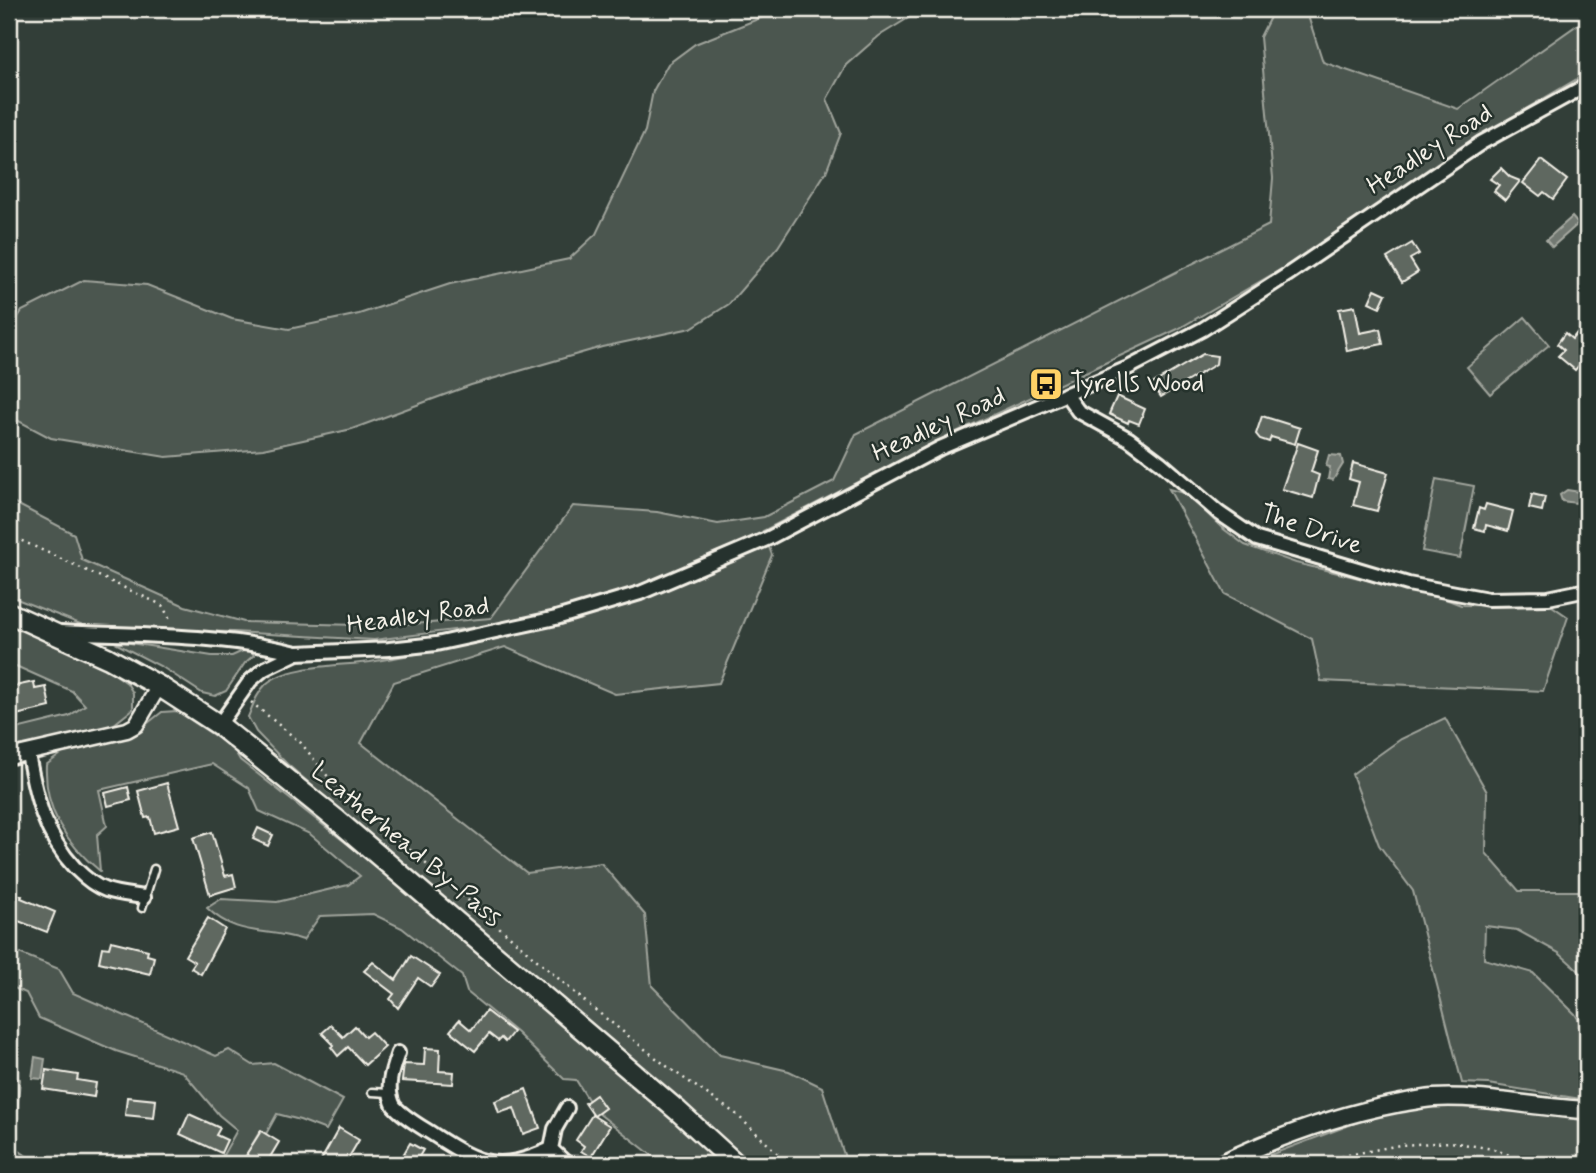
<svg xmlns="http://www.w3.org/2000/svg" width="1596" height="1173" viewBox="0 0 1596 1173" font-family="Mynerve,sans-serif">
<style>
.green{fill:#4c564f;stroke:#a0a49c;stroke-width:2}
.water{fill:#727972;stroke:#a6a9a1;stroke-width:2}
.building{fill:#5f6861;stroke:#f4f1e8;stroke-width:2}
.lines{fill:none;stroke-linecap:round;stroke-linejoin:round}
.service-casing{stroke:#f4f1e8;stroke-width:11}
.minor-casing{stroke:#f4f1e8;stroke-width:18}
.tertiary-casing{stroke:#f4f1e8;stroke-width:19}
.secondary-casing{stroke:#f4f1e8;stroke-width:21}
.trunk-casing{stroke:#f4f1e8;stroke-width:24}
.path{stroke:#f4f1e8;stroke-width:2.5;stroke-dasharray:2 5;stroke-linecap:butt}
.service{stroke:#26332d;stroke-width:6}
.minor{stroke:#26332d;stroke-width:12}
.tertiary{stroke:#26332d;stroke-width:14}
.secondary{stroke:#26332d;stroke-width:16}
.trunk{stroke:#26332d;stroke-width:19}
.labels{text-anchor:middle;dominant-baseline:central;stroke-width:5;stroke-linejoin:round;paint-order:stroke}
.street-label{font-size:26px;fill:#f4f1e8;stroke:#26332d}
.poi-label{font-size:26px;fill:#f4f1e8;stroke:#26332d;text-anchor:start}
</style>
<rect width="100%" height="100%" fill="#323e38"/>
<filter id="ink" filterUnits="userSpaceOnUse"><feTurbulence type="fractalNoise" baseFrequency=".0143" numOctaves="2"/><feDisplacementMap in="SourceGraphic" scale="14" xChannelSelector="R" yChannelSelector="G"/><feConvolveMatrix kernelMatrix="1 2 1 2 8 2 1 2 1" color-interpolation-filters="sRGB"/></filter>
<g filter="url(#ink)">
<g class="green">
<path d="M783 9H923L879 36 846 65 827 99 841 133 826 172 778 247 729 304 691 328 602 347 471 385 352 429 263 449 166 457 51 438 9 416V331L22 311 84 280 147 285 232 319 289 329 359 314 450 284 569 259 596 234 645 131 653 91 668 64 695 44Z"/>
<path d="M1274 9H1312L1309 19 1323 62 1458 109 1587 18V73L1471 141 1297 260 1178 329 935 442 763 531 772 555 719 683 615 694 505 647 394 682 361 743 527 873 601 863 645 915 652 986 720 1055 789 1071 822 1087 847 1164H749L739 1152 287 764 256 732 248 717C253 705 257 693 266 684 287 665 342 666 370 662 412 655 454 647 496 639L493 625 374 640 233 632 93 629 9 596V500L74 534 82 560 185 606 244 622 357 625 430 623 491 618 573 506 657 512 718 524 764 517 834 481 856 434 1269 225 1273 178 1260 37Z"/>
<path d="M1525 317 1549 345 1490 394 1467 367Z"/>
<path d="M1436 479 1474 486 1460 558 1422 551Z"/>
<path d="M1169 489 1187 494 1221 527 1245 545 1296 563 1443 598 1461 605 1552 606 1568 617 1543 691 1321 681 1312 639 1225 594Z"/>
<path d="M9 624 98 662 127 683 133 693V709L108 729 9 752V735L12 730 69 716 85 705 72 691 9 663Z"/>
<path d="M124 642 212 656H232L243 651H251L254 655 245 663 226 691 215 696 202 693 162 667 117 644Z"/>
<path d="M177 711 233 748 240 760 377 867 724 1164H663L598 1113 604 1108 589 1101 576 1080 564 1079 517 1033 467 992 462 976 402 928 373 914 320 916 303 940C266 927 238 938 207 908L221 899 277 902 348 885 360 876 310 834 259 811 249 788 212 764 99 790 107 826 97 835 100 871C66 844 44 810 46 765L64 752 123 739 139 730 162 712Z"/>
<path d="M1445 718 1487 792 1486 853 1519 891H1587V978L1559 953 1517 930 1485 926 1484 959 1533 973 1575 1014 1587 1033V1100L1488 1084 1462 1083 1413 891 1379 845 1352 774 1401 739Z"/>
<path d="M9 949 59 969 73 993 216 1056 229 1050 253 1065 274 1063 343 1100 326 1130 300 1120 277 1114 266 1134 260 1131 241 1164H218L237 1130 219 1115 183 1072 116 1051 39 1018 26 993 9 986Z"/>
<path d="M9 1077 20 1079 14 1147 38 1164H9Z"/>
<path d="M1460 1104 1505 1108 1587 1121V1153L1584 1164H1485L1435 1158 1394 1160 1369 1164H1246L1363 1120 1412 1108Z"/>
</g>
<g class="water">
<path d="M1572 217 1578 224 1552 247 1546 240Z"/>
<path d="M1329 455 1341 456 1343 464 1333 480 1328 479 1330 467 1326 466Z"/>
<path d="M1567 490 1580 492 1576 503 1562 501 1560 495Z"/>
<path d="M35 1057 45 1059 42 1079 32 1078Z"/>
<path d="M1435 1158 1485 1164H1369L1394 1160Z"/>
</g>
<g class="building">
<path d="M1541 160 1567 180 1553 199 1544 192 1540 196 1523 183Z"/>
<path d="M1501 168 1510 177 1520 181 1505 200 1494 191 1499 185 1490 179Z"/>
<path d="M1412 243 1419 254 1410 259 1418 272 1402 282 1387 258Z"/>
<path d="M1375 289 1386 294 1380 307 1369 302Z"/>
<path d="M1355 306 1360 333 1380 329 1383 344 1347 351 1339 309Z"/>
<path d="M1587 320V355L1575 370 1558 356 1564 350 1557 344 1565 333 1572 339Z"/>
<path d="M1203 354 1217 356 1216 364 1161 397 1152 384Z"/>
<path d="M1117 396 1145 409 1139 424 1129 420 1128 423 1109 414Z"/>
<path d="M1262 416 1300 428 1295 444 1271 437 1269 442 1260 439 1256 434Z"/>
<path d="M1298 443 1318 450 1311 472 1319 475 1313 498 1282 489Z"/>
<path d="M1353 463 1388 473 1377 511 1353 505 1359 482 1349 479Z"/>
<path d="M1532 494 1545 497 1542 511 1529 508Z"/>
<path d="M1486 504 1513 511 1508 531 1486 525 1485 531 1474 528 1479 508 1484 510Z"/>
<path d="M34 682 35 689 46 687 50 707 16 715 10 687Z"/>
<path d="M167 783 179 826 154 833 150 817 145 818 138 791Z"/>
<path d="M128 787 131 800 108 806 105 793Z"/>
<path d="M258 828 273 835 268 846 253 839Z"/>
<path d="M212 832 225 876 233 874 236 887 210 895 193 838Z"/>
<path d="M9 891 22 896 21 898 55 912 47 932 13 919 16 910 9 926Z"/>
<path d="M208 918 225 929 201 974 191 968 195 962 185 956Z"/>
<path d="M111 941 148 950 147 955 154 957 150 974 99 962 102 947 109 948Z"/>
<path d="M411 956 440 975 431 987 418 978 398 1008 390 999 394 994 364 971 373 962 396 980Z"/>
<path d="M486 1011 513 1032 505 1042 501 1038 498 1041 489 1034 475 1051 450 1031 459 1020 471 1030Z"/>
<path d="M331 1025 343 1037 355 1026 365 1037 371 1032 385 1047 365 1065 348 1047 338 1056 331 1047 334 1045 322 1033Z"/>
<path d="M425 1048 440 1049 439 1071 454 1072 453 1084 402 1081 404 1064 424 1065Z"/>
<path d="M46 1070 78 1075 77 1080 96 1083 94 1097 43 1089Z"/>
<path d="M526 1089 540 1128 523 1134 514 1108 499 1113 495 1101Z"/>
<path d="M596 1095 605 1108 594 1116 585 1103Z"/>
<path d="M127 1097 156 1100 154 1118 125 1115Z"/>
<path d="M189 1114 220 1128 216 1135 227 1140 221 1153 180 1134Z"/>
<path d="M592 1115 610 1126 591 1157 581 1151 584 1146 576 1140Z"/>
<path d="M339 1128 359 1140 345 1164H319Z"/>
<path d="M261 1131 279 1142 266 1164H249L247 1153Z"/>
<path d="M410 1143 423 1150 416 1162 403 1155Z"/>
</g>
<g class="lines">
<g class="service-casing">
<g id="service">
<path d="M142 908 154 869"/>
<path d="M372 1092 389 1093"/>
</g>
</g>
<g class="minor-casing">
<g id="minor">
<path d="M1066 394 1078 411 1129 439 1161 463 1219 513 1257 539 1408 584 1488 599 1548 598 1587 590"/>
<path d="M61 632C139 636 220 634 297 653"/>
<path d="M219 725 250 681 264 669 297 653 389 649 436 644 556 618 640 593 769 538 940 448 1128 368 1203 329 1287 275 1481 143 1587 85"/>
<path d="M28 754C36 797 44 835 75 868 84 877 94 886 106 890 118 894 132 895 144 897"/>
<path d="M398 1053C392 1070 385 1088 394 1106 405 1118 420 1126 434 1135 480 1165 499 1173 551 1149"/>
<path d="M567 1164 551 1149 555 1129 567 1108"/>
</g>
</g>
<g class="tertiary-casing">
<path id="tertiary" d="M9 757 127 730 136 725 159 686"/>
</g>
<g class="secondary-casing">
<path id="secondary" d="M1220 1164C1277 1137 1333 1116 1396 1104 1408 1102 1421 1099 1433 1098 1485 1095 1536 1108 1587 1110"/>
</g>
<g class="trunk-casing">
<path id="trunk" d="M9 613 108 658 159 686 219 725 337 820 678 1111 736 1164"/>
</g>
<g class="path">
<path d="M9 535 162 605 172 623"/>
<path d="M251 702 301 743 329 778 395 837 589 1005 669 1068 736 1114 789 1164"/>
<path d="M1322 1164 1333 1158 1400 1145 1451 1142 1493 1149 1534 1164"/>
</g>
<use href="#service" class="service"/>
<use href="#minor" class="minor"/>
<use href="#tertiary" class="tertiary"/>
<use href="#secondary" class="secondary"/>
<use href="#trunk" class="trunk"/>
</g>
</g>
<defs>
<g id="bus-square" transform="scale(1.75)"><rect x="-9" y="-9" width="18" height="18" rx="4" fill="#ffd166" stroke="#26332d"/><path d="M-5-6H5V4H4V6H2V4H-2V6H-4V4H-5ZM-3.5-4V0h7V-4ZM-3.5 1.2v1.5H-2V1.2ZM2 1.2v1.5H3.5V1.2Z" fill="#111"/></g>
</defs>
<g fill-rule="evenodd">
<use href="#bus-square" x="1046" y="384"/>
</g>
<g class="labels">
<g class="street-label">
<text transform="translate(1430 150) rotate(-33)">Headley Road</text>
<text transform="translate(939 425) rotate(-25)">Headley Road</text>
<text transform="translate(1311 530) rotate(19)">The Drive</text>
<text transform="translate(418 616) rotate(-8)">Headley Road</text>
<text transform="translate(406 845) rotate(40)">Leatherhead By-Pass</text>
</g>
<g class="poi-label">
<text x="1070" y="384">Tyrells Wood</text>
</g>
</g>
<rect width="1596" height="1173" fill="none" stroke="#26332d" stroke-width="35"/>
<rect x="18" y="18" width="1561" height="1138" fill="none" stroke="#f4f1e8" stroke-width="2.5" filter="url(#ink)"/>
</svg>
